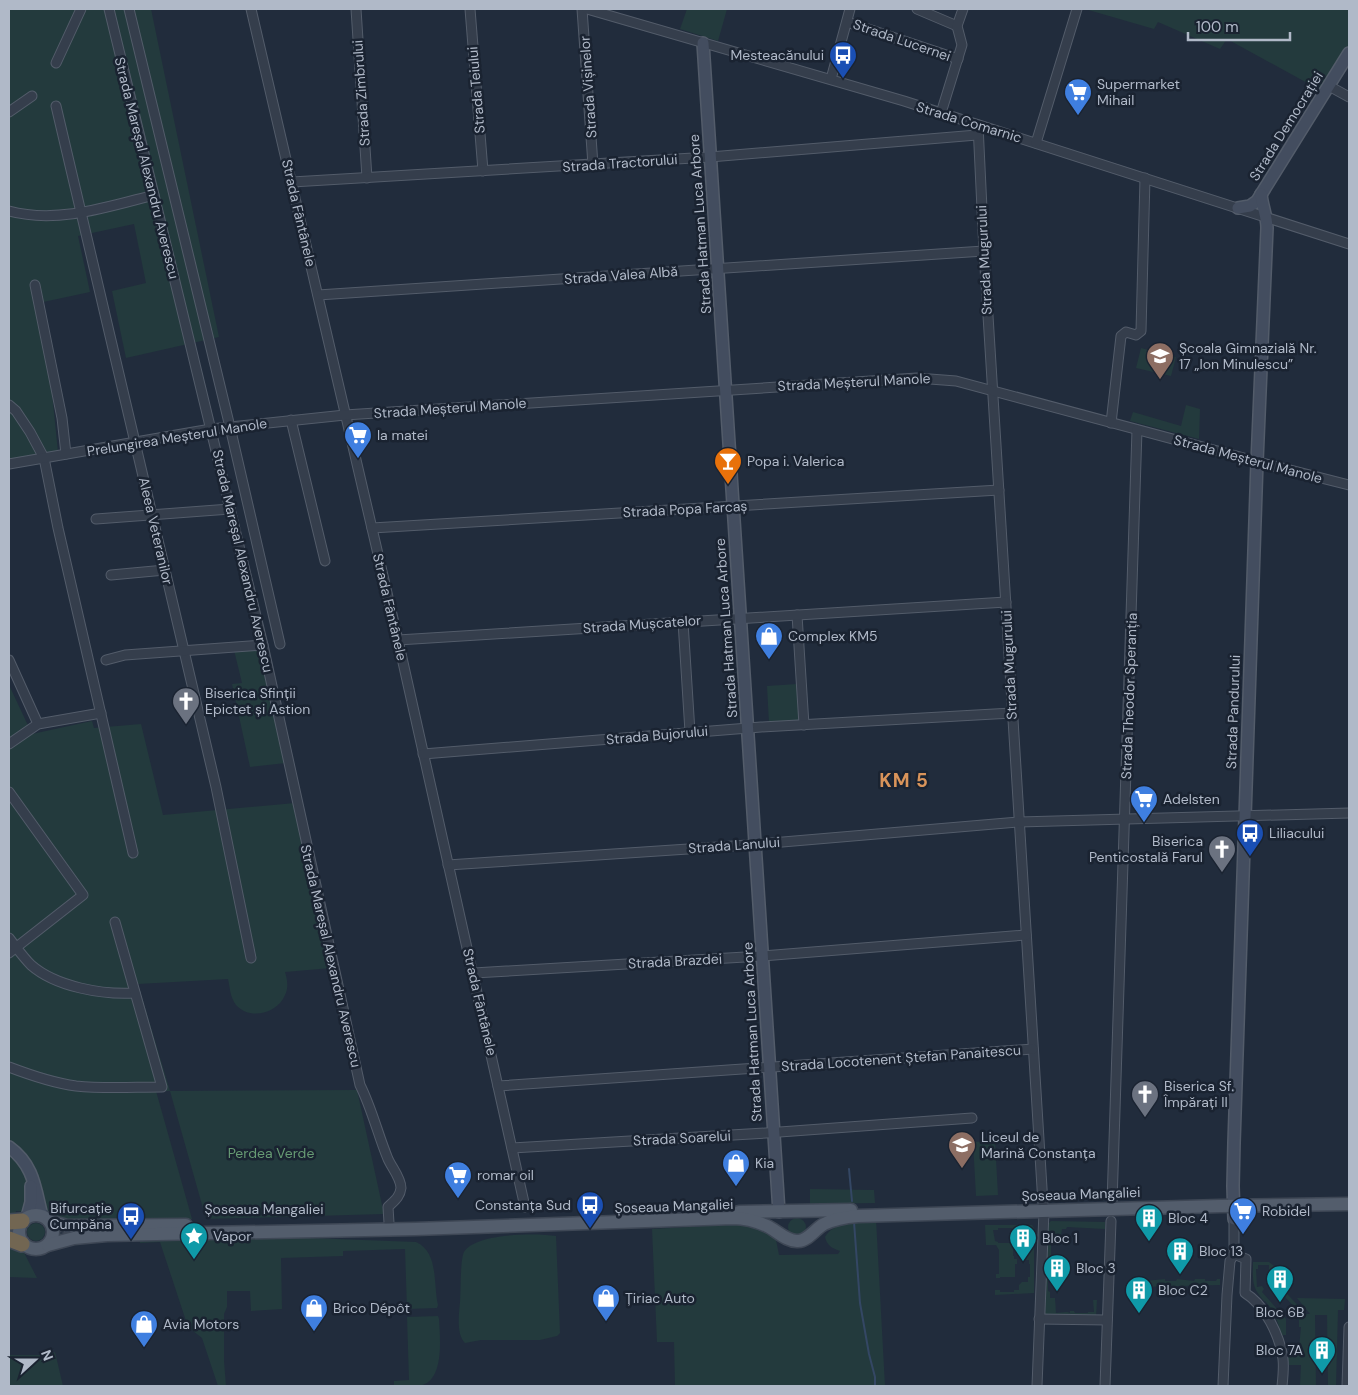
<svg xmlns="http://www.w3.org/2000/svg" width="1358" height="1395" viewBox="0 0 1358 1395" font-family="'DM Sans',sans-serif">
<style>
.green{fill:#233a3d}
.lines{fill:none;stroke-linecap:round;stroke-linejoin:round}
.stream{stroke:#344764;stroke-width:2}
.street-casing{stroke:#535c6a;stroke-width:11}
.secondary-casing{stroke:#535c6a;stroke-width:14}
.primary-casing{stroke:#3e4755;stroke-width:15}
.highway-casing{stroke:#404957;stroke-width:18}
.street{stroke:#353e4c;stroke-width:9}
.secondary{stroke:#434d5f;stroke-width:11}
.primary{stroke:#535d6c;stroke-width:12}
.highway{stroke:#726652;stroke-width:15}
.labels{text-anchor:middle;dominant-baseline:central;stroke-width:5;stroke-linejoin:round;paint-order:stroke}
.street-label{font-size:14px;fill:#b0b9c8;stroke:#1a2331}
.poi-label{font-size:14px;fill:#b0b9c8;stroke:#1a2331;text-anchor:start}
.park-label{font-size:14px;fill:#669a73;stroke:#1a2331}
.district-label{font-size:19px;font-weight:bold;letter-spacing:1px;fill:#d9945a;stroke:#1a2331}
</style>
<rect width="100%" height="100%" fill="#212c3c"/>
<g class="green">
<path d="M9 9H151L219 337 126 358 112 291 146 283 134 224 78 236 90 292 34 304 51 383 58 452 9 460Z"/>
<path d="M687 9H727L718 41 680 29Z"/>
<path d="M1085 9H1349V46L1320 90 1227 39 1220 49 1158 22 1154 29Z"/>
<path d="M1141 348 1176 357 1171 376 1136 368Z"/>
<path d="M1186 405 1200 409 1199 439 1130 421 1133 412 1181 426Z"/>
<path d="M261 649 286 763 250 767 232 684 242 683 234 650Z"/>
<path d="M797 684 799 721 769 723 767 686Z"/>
<path d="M9 685 32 734 92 721 94 728 141 724 163 815 295 803 331 968 285 972C287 979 289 987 285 995 278 1013 250 1021 236 1005 230 997 230 988 228 979L138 984 170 1091 357 1090 384 1214 206 1219 170 1091H156L192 1219H64L47 1214 16 1211 12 1229 37 1278 9 1277Z"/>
<path d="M995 1141 998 1195 976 1196 973 1142Z"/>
<path d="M810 1189 874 1190 875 1203 810 1204Z"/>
<circle cx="797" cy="1227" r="9"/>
<path d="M876 1219 885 1386H675L674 1342H657L652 1229 743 1224 771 1233 776 1240 779 1255 838 1254 840 1251C832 1248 827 1246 825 1237 834 1221 860 1221 876 1219Z"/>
<path d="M1051 1221 1105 1222V1229L1067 1227 1066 1229H1062L1061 1235 1059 1238H1053V1243H1051V1257H1053L1052 1262 1047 1261 1048 1224Z"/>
<circle cx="36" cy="1232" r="9"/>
<path d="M985 1225H1032L1034 1228V1293L995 1295V1290H1000V1292H1014V1290H1019V1285L1022 1282H1028V1277H1030V1264H1029V1260H1026L1028 1244 1026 1243V1238H1020L1017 1235V1230H1012V1228H998V1230H993L995 1241 998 1242V1243H1013V1256H1014V1259H1017V1264H1015V1277H1000V1278H996V1274H999V1250L996 1245H986Z"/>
<path d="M556 1236 560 1333 557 1336 540 1340H481L465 1343C456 1334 459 1314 460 1302 461 1291 460 1260 464 1252 475 1233 536 1233 556 1236Z"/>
<path d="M284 1237 416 1242C439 1252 433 1284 438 1305L437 1308 407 1309 405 1249 343 1251V1256L281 1258 282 1309 251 1311 250 1291H227V1307L224 1314V1361L226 1386H218L202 1338 188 1327 160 1242 140 1243V1240Z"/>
<path d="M1253 1262H1269L1274 1266V1280L1306 1314H1310L1297 1298 1345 1299 1344 1310H1338L1336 1386H1328L1327 1315H1315L1316 1386H1300L1301 1365H1289L1286 1353H1292V1348H1299L1301 1327H1299V1320L1296 1319V1317L1300 1313 1271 1282V1271L1269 1270V1265H1258V1269H1256L1257 1287 1262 1286 1264 1289 1262 1292 1286 1319V1335H1282L1275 1315 1276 1314 1265 1301H1264C1251 1287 1253 1280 1253 1262Z"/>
<path d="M1046 1271H1050V1278L1048 1279V1291L1050 1292V1298H1055L1056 1313 1067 1312 1070 1313V1311H1074L1075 1313H1088V1312H1094L1093 1300H1097L1096 1317 1048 1316 1045 1314Z"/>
<path d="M1138 1279H1144L1145 1281 1165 1279V1281H1176L1177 1279 1194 1281 1195 1279H1205V1281H1216L1217 1279H1220V1285L1138 1287Z"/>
<path d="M438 1316 439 1319C440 1338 445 1382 419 1386 411 1387 402 1386 394 1386V1381L409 1380 407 1317Z"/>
<path d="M55 1352 63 1386H9V1355H49Z"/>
</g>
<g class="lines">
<g class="stream">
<path d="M849 1169 852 1201"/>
<path d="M854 1222 860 1303 869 1354 875 1377V1386"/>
</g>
<g class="street-casing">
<g id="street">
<path d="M109 9 263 645 360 1085C372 1109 378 1135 388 1159 392 1168 401 1178 401 1188 400 1197 394 1201 388 1207L389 1223"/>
<path d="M129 9 230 427 280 644"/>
<path d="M251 9 398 640 525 1207"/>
<path d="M356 9 367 178"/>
<path d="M470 9 483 171"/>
<path d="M582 9 593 165"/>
<path d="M587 9 904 101 1349 244"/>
<path d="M917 9 957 26"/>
<path d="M847 22 958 59"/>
<path d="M56 63 81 9"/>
<path d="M831 79 850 9"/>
<path d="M1329 86 1349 97"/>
<path d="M56 106 216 787 251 958"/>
<path d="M9 112 32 96"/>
<path d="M941 113 962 45 957 26 963 9"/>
<path d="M978 125 984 251 1043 1204"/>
<path d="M1036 143 1077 9"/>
<path d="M292 182 710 157 977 135"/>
<path d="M9 211C57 224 107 207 154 195"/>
<path d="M35 285 62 418 66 454"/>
<path d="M318 295 984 251"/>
<path d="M9 405 16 411 30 432 44 458 58 528 133 853"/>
<path d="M291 420 325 561"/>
<path d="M1111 423 1121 336 1126 332 1136 335 1141 331 1145 178"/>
<path d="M9 464 211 429 345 415 917 378 956 381 1266 464 1349 485"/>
<path d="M96 519 230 509"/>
<path d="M372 528 999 490"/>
<path d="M111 575 165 570"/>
<path d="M797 615 804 725"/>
<path d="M683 622 690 732"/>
<path d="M398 640 1006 602"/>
<path d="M9 660 38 724"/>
<path d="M106 660 125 655 263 645"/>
<path d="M9 744 38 724 101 713"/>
<path d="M423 754 761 727 1012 713"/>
<path d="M9 792 83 895 9 953"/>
<path d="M448 865 748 845 1019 822 1349 813"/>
<path d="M9 938C16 947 23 957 31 965 56 987 103 995 135 993"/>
<path d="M474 973 762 956 1026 935"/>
<path d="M9 1067C30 1075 53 1083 76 1086 104 1089 133 1087 162 1087L115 922"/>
<path d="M498 1086 1033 1049"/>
<path d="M512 1148 766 1133 972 1118"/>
<path d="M1112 1203 1137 430"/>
<path d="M1234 1254 1246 1259 1245 1293C1265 1305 1280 1336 1283 1359 1284 1368 1283 1377 1282 1386"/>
<path d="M1039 1319 1107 1320"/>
<path d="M1037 1386 1044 1211"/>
<path d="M1105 1386 1111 1221"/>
<path d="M1223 1386 1227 1295 1230 1261 1234 1254V1219"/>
<path d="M1347 1386 1349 1327"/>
</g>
</g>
<g class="secondary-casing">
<g id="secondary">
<path d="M703 43 779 1212"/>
<path d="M1238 208 1250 206 1257 201 1349 53"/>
<path d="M9 1147C34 1165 35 1188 42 1216"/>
<path d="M27 1217 31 1202V1186"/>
<path d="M1234 1219 1233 1186 1234 1143 1257 462 1267 228C1267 216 1262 206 1261 194"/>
</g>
</g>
<g class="primary-casing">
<g id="primary">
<path d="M739 1212 851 1210"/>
<circle cx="36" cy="1232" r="17"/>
<path d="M49 1221 67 1226 186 1225"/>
<path d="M48 1245 74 1238 107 1235 415 1229 733 1218C744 1218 756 1221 767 1226 776 1230 787 1242 798 1241 808 1241 815 1229 824 1224 834 1219 846 1217 858 1216L1220 1206 1349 1204"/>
</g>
</g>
<g class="highway-casing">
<g id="highway">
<path d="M9 1222 22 1221"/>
<path d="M9 1239 22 1244"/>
</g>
</g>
<use href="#street" class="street"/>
<use href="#secondary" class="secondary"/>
<use href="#primary" class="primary"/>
<use href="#highway" class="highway"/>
</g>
<defs>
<g id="bus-pin" transform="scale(1.4375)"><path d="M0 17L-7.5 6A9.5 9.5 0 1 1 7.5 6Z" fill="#1a4fb4" stroke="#1a2331"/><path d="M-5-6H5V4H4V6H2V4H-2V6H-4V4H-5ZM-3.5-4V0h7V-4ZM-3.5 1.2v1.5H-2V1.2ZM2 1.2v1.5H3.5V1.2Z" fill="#fff"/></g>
<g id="supermarket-pin" transform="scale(1.4375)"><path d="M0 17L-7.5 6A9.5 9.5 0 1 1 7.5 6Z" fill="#3f7fe0" stroke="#1a2331"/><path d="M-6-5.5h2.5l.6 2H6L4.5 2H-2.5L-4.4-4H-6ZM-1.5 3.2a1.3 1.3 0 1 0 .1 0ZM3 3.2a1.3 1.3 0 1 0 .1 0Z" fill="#fff"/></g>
<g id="school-pin" transform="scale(1.4375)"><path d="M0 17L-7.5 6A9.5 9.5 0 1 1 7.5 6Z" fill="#8d6e63" stroke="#1a2331"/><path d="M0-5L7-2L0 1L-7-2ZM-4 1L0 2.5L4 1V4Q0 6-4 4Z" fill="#fff"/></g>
<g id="bar-pin" transform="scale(1.4375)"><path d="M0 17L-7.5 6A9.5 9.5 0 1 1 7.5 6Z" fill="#e8710a" stroke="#1a2331"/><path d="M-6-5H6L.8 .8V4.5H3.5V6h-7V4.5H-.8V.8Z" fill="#fff"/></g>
<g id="shop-pin" transform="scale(1.4375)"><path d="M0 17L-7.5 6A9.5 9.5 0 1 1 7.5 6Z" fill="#3f7fe0" stroke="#1a2331"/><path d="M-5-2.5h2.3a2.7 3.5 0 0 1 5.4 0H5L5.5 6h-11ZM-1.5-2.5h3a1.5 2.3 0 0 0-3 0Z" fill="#fff"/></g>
<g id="church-pin" transform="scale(1.4375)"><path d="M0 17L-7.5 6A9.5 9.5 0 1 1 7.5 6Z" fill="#6b7280" stroke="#1a2331"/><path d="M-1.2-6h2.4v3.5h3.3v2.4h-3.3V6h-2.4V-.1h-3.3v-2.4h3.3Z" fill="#fff"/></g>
<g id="building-pin" transform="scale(1.4375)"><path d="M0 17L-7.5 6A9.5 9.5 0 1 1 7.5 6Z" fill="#0f9aa8" stroke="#1a2331"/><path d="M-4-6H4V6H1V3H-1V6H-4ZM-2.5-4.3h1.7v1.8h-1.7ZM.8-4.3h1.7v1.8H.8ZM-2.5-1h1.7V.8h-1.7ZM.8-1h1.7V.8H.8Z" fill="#fff"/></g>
<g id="sight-pin" transform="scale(1.4375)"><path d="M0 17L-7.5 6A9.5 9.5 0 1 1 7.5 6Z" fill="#0f9aa8" stroke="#1a2331"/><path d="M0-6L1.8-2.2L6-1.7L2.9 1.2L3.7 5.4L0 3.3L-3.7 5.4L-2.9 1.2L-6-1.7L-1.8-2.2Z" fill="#fff"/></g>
</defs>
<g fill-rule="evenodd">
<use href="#bus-pin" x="843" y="55"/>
<use href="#supermarket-pin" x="1078" y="92"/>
<use href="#school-pin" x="1160" y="356"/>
<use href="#supermarket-pin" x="358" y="435"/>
<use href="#bar-pin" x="728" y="461"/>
<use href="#shop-pin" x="769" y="636"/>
<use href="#church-pin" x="186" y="701"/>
<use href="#supermarket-pin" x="1144" y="799"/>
<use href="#bus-pin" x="1250" y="833"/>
<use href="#church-pin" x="1222" y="849"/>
<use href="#church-pin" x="1145" y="1094"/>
<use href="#school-pin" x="962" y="1145"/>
<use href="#shop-pin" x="736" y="1163"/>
<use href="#supermarket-pin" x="458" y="1175"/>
<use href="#bus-pin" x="590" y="1205"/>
<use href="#supermarket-pin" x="1243" y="1211"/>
<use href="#bus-pin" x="131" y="1216"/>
<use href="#building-pin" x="1149" y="1218"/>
<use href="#sight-pin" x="194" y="1236"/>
<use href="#building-pin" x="1023" y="1238"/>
<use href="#building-pin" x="1180" y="1251"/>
<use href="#building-pin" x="1057" y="1268"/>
<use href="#building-pin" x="1280" y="1279"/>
<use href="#building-pin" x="1139" y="1290"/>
<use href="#shop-pin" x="606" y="1298"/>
<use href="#shop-pin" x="314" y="1308"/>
<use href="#shop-pin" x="144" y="1324"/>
<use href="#building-pin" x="1322" y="1350"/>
</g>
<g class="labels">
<g class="street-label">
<text transform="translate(902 40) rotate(19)">Strada Lucernei</text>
<text transform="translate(588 87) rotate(-94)">Strada Vișinelor</text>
<text transform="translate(476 90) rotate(-95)">Strada Teiului</text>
<text transform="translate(361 93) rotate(-94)">Strada Zimbrului</text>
<text transform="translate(969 122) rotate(17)">Strada Comarnic</text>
<text transform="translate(1286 126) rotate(-58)">Strada Democrației</text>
<text transform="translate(620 163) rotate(-4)">Strada Tractorului</text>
<text transform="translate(147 168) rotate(76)">Strada Mareșal Alexandru Averescu</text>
<text transform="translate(299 213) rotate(77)">Strada Fântânele</text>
<text transform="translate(700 224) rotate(-94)">Strada Hatman Luca Arbore</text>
<text transform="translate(984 260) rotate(-93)">Strada Mugurului</text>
<text transform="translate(621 275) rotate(-4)">Strada Valea Albă</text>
<text transform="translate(854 382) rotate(-3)">Strada Meșterul Manole</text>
<text transform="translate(450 408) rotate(-4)">Strada Meșterul Manole</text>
<text transform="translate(177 437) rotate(-9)">Prelungirea Meșterul Manole</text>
<text transform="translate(1248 459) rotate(15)">Strada Meșterul Manole</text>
<text transform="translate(685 509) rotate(-3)">Strada Popa Farcaș</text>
<text transform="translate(156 531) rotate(77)">Aleea Veteranilor</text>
<text transform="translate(243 561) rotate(77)">Strada Mareșal Alexandru Averescu</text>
<text transform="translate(390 607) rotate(77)">Strada Fântânele</text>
<text transform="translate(642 624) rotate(-4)">Strada Mușcatelor</text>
<text transform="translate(726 628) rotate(-94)">Strada Hatman Luca Arbore</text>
<text transform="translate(1009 665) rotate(-93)">Strada Mugurului</text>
<text transform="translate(1129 696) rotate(-88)">Strada Theodor Speranția</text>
<text transform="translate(1233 712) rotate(-88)">Strada Pandurului</text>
<text transform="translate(657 735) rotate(-5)">Strada Bujorului</text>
<text transform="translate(734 845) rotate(-4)">Strada Lanului</text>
<text transform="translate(331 956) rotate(77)">Strada Mareșal Alexandru Averescu</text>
<text transform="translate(675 961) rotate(-3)">Strada Brazdei</text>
<text transform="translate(480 1002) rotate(77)">Strada Fântânele</text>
<text transform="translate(752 1032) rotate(-93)">Strada Hatman Luca Arbore</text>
<text transform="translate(901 1058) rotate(-4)">Strada Locotenent Ștefan Panaitescu</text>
<text transform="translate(682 1138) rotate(-3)">Strada Soarelui</text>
<text transform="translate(1081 1194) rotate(-2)">Șoseaua Mangaliei</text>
<text transform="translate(674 1206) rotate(-2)">Șoseaua Mangaliei</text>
<text x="264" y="1209">Șoseaua Mangaliei</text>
</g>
<g class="poi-label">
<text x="824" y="55" text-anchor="end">Mesteacănului</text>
<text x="1097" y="84">Supermarket<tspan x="1097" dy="16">Mihail</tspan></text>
<text x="1179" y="348">Școala Gimnazială Nr.<tspan x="1179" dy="16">17 „Ion Minulescu”</tspan></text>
<text x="377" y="435">la matei</text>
<text x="747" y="461">Popa i. Valerica</text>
<text x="788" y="636">Complex KM5</text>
<text x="205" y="693">Biserica Sfinții<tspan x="205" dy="16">Epictet și Astion</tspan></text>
<text x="1163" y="799">Adelsten</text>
<text x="1269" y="833">Liliacului</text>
<text x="1203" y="841" text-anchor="end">Biserica<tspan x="1203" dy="16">Penticostală Farul</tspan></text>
<text x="1164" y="1086">Biserica Sf.<tspan x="1164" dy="16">Împărați II</tspan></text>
<text x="981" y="1137">Liceul de<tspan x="981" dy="16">Marină Constanța</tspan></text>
<text x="755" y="1163">Kia</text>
<text x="477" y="1175">romar oil</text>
<text x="571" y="1205" text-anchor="end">Constanța Sud</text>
<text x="112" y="1208" text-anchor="end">Bifurcație<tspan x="112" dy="16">Cumpăna</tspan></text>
<text x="1262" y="1211">Robidel</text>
<text x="1168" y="1218">Bloc 4</text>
<text x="213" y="1236">Vapor</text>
<text x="1042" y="1238">Bloc 1</text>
<text x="1199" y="1251">Bloc 13</text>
<text x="1076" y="1268">Bloc 3</text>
<text x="1158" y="1290">Bloc C2</text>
<text x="625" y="1298">Țiriac Auto</text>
<text x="333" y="1308">Brico Dépôt</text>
<text x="1280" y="1312" text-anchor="middle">Bloc 6B</text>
<text x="163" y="1324">Avia Motors</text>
<text x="1303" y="1350" text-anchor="end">Bloc 7A</text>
</g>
<g class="park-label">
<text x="271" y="1153">Perdea Verde</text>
</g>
<g class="district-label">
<text x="904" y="780">KM 5</text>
</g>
</g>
<rect width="1358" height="1395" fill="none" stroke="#b0b9c8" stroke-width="20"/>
<g transform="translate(35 1360) rotate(69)" stroke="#1a2331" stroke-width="4" paint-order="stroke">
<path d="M0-4L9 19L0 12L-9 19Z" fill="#b0b9c8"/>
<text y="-8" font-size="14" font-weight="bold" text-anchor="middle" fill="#b0b9c8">N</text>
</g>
<path d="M1188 32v8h102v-8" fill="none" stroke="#b0b9c8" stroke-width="2.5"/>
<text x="1196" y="32" font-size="15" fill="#b0b9c8" stroke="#1a2331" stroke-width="4" paint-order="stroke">100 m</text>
</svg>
